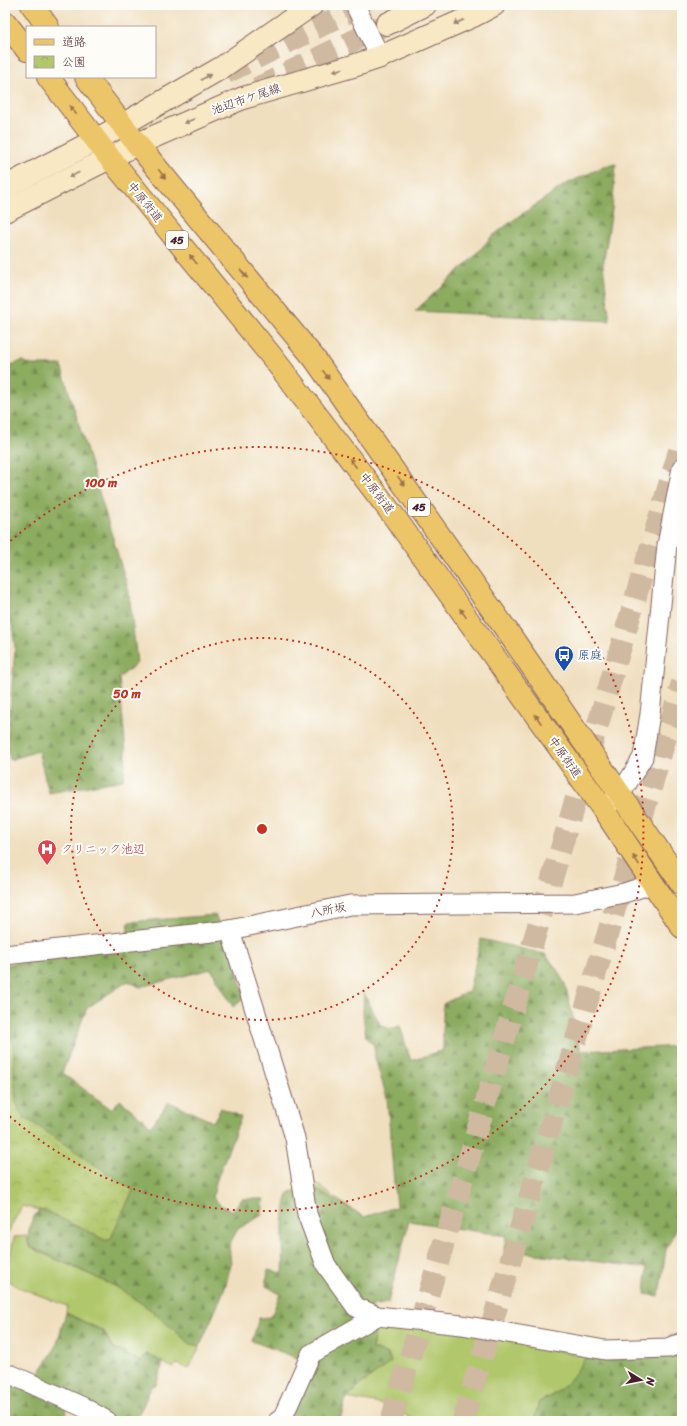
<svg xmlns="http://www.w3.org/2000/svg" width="687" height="1426" viewBox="0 0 687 1426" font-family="Sriracha,'Klee One',sans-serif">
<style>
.grass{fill:#b1c76c;stroke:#7e734c}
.forest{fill:url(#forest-firs);stroke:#6b6646}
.park{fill:url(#park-crowns);stroke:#7e734c}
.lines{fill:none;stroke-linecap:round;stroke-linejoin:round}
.secondary-tunnel{stroke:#cfb9a1;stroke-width:22;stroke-dasharray:22 11;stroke-linecap:butt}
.highway-tunnel{stroke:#cfb9a1;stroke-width:22;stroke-dasharray:22 11;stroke-linecap:butt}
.street-casing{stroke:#84625f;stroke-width:21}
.secondary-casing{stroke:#84625f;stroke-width:24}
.primary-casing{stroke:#84625f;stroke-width:24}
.street{stroke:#fff;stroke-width:19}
.secondary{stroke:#f8e8c3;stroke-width:22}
.primary{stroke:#edc569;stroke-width:22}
.oneway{fill:#a18477}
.oneway2{fill:#9c724a}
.ring{fill:none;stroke:#c8321e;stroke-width:2;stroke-dasharray:2 4}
.labels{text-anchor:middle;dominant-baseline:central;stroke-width:4;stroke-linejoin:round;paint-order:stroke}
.shield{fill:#fdfcf7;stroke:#806168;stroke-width:1}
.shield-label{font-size:11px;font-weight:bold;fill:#4a1f2b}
.street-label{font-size:12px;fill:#4a1f2b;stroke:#fdfcf7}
.transit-label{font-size:12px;fill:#164399;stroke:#fdfcf7;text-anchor:start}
.health-label{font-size:12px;fill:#be3a42;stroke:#fdfcf7;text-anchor:start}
.centre{fill:#c8321e;stroke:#fdfcf7;stroke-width:2}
.ring-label{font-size:12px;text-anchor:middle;font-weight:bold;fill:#c8321e;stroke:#fdfcf7;stroke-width:4;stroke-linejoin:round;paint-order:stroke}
</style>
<defs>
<pattern id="forest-firs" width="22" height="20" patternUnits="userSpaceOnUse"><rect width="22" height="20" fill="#8cac60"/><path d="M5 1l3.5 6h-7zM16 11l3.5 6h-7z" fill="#748b4f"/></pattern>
<pattern id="park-crowns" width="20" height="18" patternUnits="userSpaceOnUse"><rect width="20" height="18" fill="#b1c76c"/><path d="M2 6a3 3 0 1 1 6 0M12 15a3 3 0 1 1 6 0" fill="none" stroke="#9aaa5e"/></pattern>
</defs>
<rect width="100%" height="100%" fill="#fdfcf7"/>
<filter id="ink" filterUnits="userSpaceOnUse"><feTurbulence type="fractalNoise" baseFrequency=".025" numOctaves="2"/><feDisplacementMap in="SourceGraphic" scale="8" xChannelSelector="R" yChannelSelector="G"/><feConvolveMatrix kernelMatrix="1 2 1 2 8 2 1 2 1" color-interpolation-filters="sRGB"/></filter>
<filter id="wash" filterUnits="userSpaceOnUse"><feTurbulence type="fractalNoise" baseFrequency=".012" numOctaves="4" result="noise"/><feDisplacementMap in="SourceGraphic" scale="16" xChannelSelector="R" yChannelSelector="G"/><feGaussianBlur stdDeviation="0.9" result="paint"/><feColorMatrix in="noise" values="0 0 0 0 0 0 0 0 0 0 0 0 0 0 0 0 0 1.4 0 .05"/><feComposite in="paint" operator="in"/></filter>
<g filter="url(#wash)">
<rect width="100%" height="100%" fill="#f0dfbf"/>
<g class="grass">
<path d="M304 1139 313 1180 332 1196 364 1217 312 1187Z"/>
<path d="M27 1236 29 1247 117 1287 150 1309 190 1344 200 1346 189 1369 177 1364 173 1368 147 1354 141 1362 112 1347 104 1331 66 1313 67 1306 18 1287 5 1278V1267L9 1262 14 1237Z"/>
<path d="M376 1326 441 1327 478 1332 586 1357C571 1380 565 1390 539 1402L534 1421H417L386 1405 346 1398 360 1385 391 1362 388 1354 372 1349Z"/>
</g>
<g class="forest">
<path d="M616 164 612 210 603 265 610 321 415 311 476 255 490 238 512 221 566 184 603 167Z"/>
<path d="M22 361 32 365H61L129 592 137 663 119 678 126 753 123 780 49 793 38 751 10 760 7 745 15 648 12 626 5 606V367Z"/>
<path d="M215 915 229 942 245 998 233 1007 211 969 140 987 128 981 87 1008 62 1073 111 1109 120 1100 151 1126 169 1102 213 1122 221 1108 241 1117 216 1182 213 1197 220 1205 232 1211 242 1199H264L262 1215 238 1229 229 1245 231 1264 225 1288 200 1346 190 1344 150 1309 117 1287 29 1246C27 1231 29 1222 39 1210L46 1211 105 1240H110L133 1190 21 1115 16 1103 14 1078 13 1043 5 1021V965L125 946 129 922Z"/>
<path d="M481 939 545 954 556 968 565 984 581 1051 682 1046V1229H676L666 1250 659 1296 645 1294 647 1268 504 1250 506 1236 409 1221 388 1303 372 1306 376 1326 372 1349 388 1354 391 1362 360 1385 346 1398 340 1421H282L310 1363 252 1341 259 1318 271 1317 280 1294 266 1286 268 1270 283 1273C285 1246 279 1218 289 1192L312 1187 364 1217 396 1207 387 1098 375 1058 374 1045 366 1038 363 1014 364 993 380 1024 389 1029 400 1026 411 1061 443 1050V1004L469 991Z"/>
<path d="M66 1313 104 1332 112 1347 141 1362 147 1353 163 1363 156 1385 152 1386 137 1418 142 1421H107L37 1376 56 1347Z"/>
<path d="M682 1333V1421H534L539 1402C565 1390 571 1380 586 1357L610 1360 668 1356V1337Z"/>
<path d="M5 1382 66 1407 67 1414 62 1421H11L5 1419Z"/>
</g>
<path class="park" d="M5 1021 13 1043 14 1078 16 1103 21 1115 133 1190 110 1240H105L46 1211 39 1210 22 1206 5 1238Z"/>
</g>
<g filter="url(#ink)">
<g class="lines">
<g class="secondary-tunnel">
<path d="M226 73 363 5"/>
<path d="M257 88 387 24"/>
</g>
<g class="highway-tunnel">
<path d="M391 1421 682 441"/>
<path d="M463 1421 682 683"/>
</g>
<g class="street-casing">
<g id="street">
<path d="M355 5 380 57"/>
<path d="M609 804 620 795 643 757 650 714 667 545 682 468"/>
<path d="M230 930 295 1138 307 1214 326 1265 356 1307 377 1316 462 1325 605 1350 668 1348 682 1343"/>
<path d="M5 955 230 930 350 905 575 903 624 893 652 884"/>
<path d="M5 1376 12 1375 83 1407 107 1421"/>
<path d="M278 1421 282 1419 311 1354 377 1316"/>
</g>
</g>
<g class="secondary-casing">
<g id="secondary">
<path d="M387 24 425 5"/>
<path d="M5 187 96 140 221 68 312 5"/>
<path d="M5 211 137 144 243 98 353 66 380 57 473 16 494 5"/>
</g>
</g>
<g class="primary-casing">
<g id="primary">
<path d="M32 5 48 27"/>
<path d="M5 22 27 50"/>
<path d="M48 77 109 157 273 358 393 515 603 809 682 927"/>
<path d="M86 77 137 144 314 358 512 638 682 884"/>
</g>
</g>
<use href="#street" class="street"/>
<use href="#secondary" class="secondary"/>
<use href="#primary" class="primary"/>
</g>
<defs><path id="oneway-solid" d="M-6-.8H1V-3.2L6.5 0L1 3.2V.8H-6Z"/></defs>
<g class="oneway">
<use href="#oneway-solid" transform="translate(459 22) rotate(156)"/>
<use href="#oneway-solid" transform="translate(338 70) rotate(164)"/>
<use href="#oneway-solid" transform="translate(206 77) rotate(-30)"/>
<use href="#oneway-solid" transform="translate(189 121) rotate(157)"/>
<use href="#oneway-solid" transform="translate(74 175) rotate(153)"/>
</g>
<g class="oneway2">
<use href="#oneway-solid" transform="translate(73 110) rotate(-128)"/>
<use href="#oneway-solid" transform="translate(162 174) rotate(51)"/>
<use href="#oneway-solid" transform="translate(193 259) rotate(-129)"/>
<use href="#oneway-solid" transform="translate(244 274) rotate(50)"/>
<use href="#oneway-solid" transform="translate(326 375) rotate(55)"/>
<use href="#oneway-solid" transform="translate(353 463) rotate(-127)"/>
<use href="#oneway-solid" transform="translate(401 481) rotate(55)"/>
<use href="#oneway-solid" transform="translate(463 613) rotate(-125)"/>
<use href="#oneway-solid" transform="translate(538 719) rotate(-125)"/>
<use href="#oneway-solid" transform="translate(636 860) rotate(-124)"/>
</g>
</g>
<g class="ring">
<circle cx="262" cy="829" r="191"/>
<path d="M6 545A382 382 0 1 1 6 1113"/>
</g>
<defs>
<g id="bus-pin" transform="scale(1)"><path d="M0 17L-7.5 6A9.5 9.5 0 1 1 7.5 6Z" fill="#1a4fb4" stroke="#fdfcf7"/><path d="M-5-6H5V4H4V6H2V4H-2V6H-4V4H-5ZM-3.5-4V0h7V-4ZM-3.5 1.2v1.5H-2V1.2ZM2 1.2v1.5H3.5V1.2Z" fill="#fff"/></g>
<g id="hospital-pin" transform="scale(1)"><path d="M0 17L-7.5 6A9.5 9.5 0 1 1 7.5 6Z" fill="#e0444e" stroke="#fdfcf7"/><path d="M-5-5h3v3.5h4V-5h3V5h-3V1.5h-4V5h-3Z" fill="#fff"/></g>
</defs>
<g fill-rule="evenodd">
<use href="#bus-pin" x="564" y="655"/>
<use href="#hospital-pin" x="47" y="849"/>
</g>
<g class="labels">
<g class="shield">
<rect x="166" y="231" width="22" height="18" rx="3"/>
<rect x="408" y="498" width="22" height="18" rx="3"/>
</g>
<g class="shield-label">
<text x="177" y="240">45</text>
<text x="419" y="507">45</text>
</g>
<g class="street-label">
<text transform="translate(246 99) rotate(-19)">池辺市ケ尾線</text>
<text transform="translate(145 202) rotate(51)">中原街道</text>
<text transform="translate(377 493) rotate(53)">中原街道</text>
<text transform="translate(565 757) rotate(55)">中原街道</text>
<text transform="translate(328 910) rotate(-11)">八所坂</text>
</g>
<g class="transit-label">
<text x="578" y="655">原庭</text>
</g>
<g class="health-label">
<text x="61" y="849">クリニック池辺</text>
</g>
</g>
<circle cx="262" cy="829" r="6" class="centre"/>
<g class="ring-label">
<text x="101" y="487">100 m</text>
<text x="127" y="698">50 m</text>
</g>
<rect width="687" height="1426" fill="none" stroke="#fdfcf7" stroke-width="20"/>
<rect x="26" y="26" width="130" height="52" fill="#fdfcf7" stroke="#b5a4a5"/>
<rect x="34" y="39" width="20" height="6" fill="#edc569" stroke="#b5a4a5"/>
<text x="62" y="46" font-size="12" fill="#4a1f2b">道路</text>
<rect x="34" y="56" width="20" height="12" fill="url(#park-crowns)" stroke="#b5a4a5"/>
<text x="62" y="66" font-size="12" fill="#4a1f2b">公園</text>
<g transform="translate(641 1380) rotate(100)" stroke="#fdfcf7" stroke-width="3" paint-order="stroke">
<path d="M0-3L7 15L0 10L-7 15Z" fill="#4a1f2b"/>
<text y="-6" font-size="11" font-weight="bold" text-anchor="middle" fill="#4a1f2b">N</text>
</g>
</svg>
